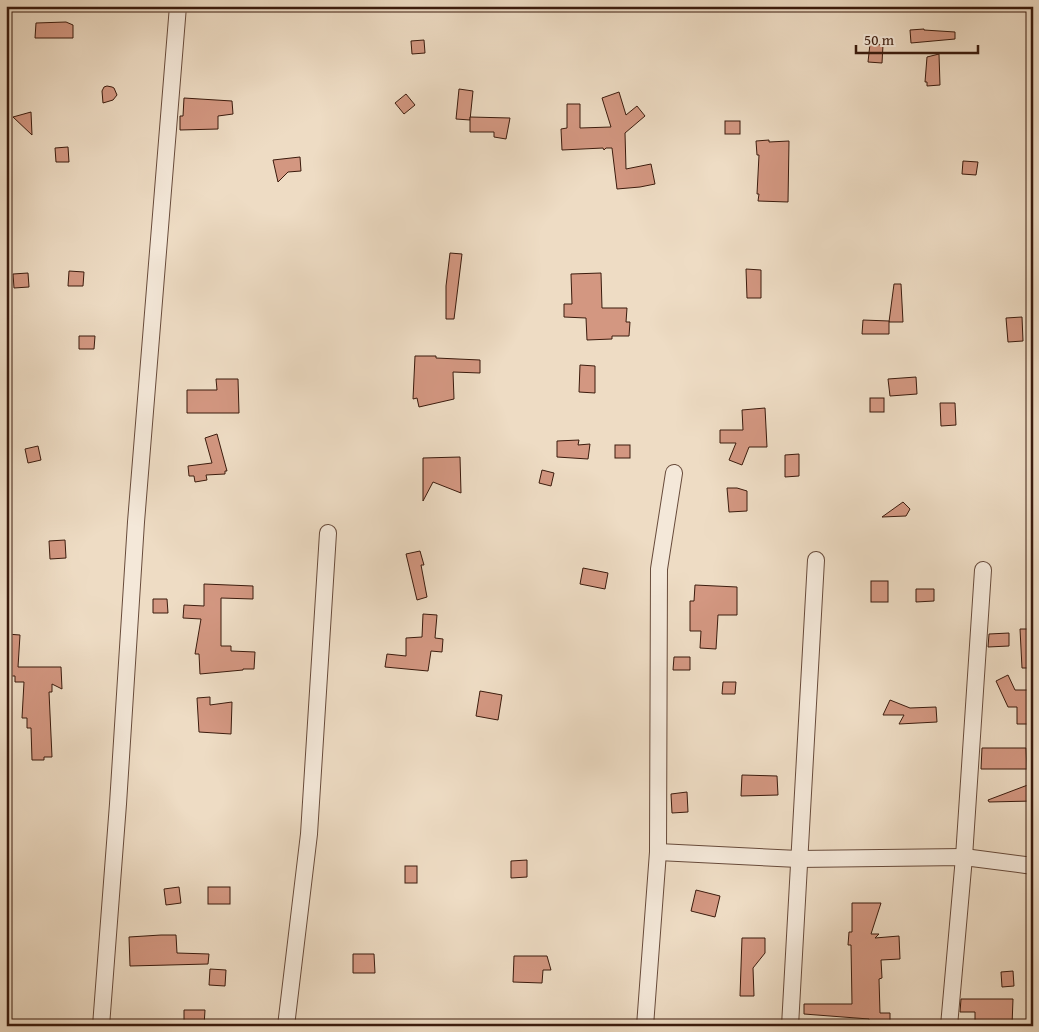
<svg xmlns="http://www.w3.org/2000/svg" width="1039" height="1032" viewBox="0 0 1039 1032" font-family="'Gentium Book Plus',serif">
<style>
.building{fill:#d39781;stroke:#3b1b0d}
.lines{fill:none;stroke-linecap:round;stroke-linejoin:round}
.minor-casing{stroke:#684b3b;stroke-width:18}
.minor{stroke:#f4e8d9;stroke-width:16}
</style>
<rect width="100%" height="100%" fill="#eedcc4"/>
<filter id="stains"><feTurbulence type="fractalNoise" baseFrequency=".004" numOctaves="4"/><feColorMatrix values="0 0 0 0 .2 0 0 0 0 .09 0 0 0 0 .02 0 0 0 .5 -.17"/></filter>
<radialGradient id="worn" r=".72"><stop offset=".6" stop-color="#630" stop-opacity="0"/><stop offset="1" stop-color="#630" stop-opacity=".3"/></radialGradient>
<g class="building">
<path d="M66 22 73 25V38H35L36 23Z"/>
<path d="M924 29V30L955 32V39L911 43 910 30Z"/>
<path d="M424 40 425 53 412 54 411 41Z"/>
<path d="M870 44 883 45 882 63 868 62Z"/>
<path d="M939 54 940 85 927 86V82H925L927 57Z"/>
<path d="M107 86 112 87 114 88 117 95 113 100 103 103 102 91 104 87Z"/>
<path d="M459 89 473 91 470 120 456 119Z"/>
<path d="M619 92 626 115 637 106 645 116 625 133 626 169 651 164 655 184 640 187 617 189 612 148H606L604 150 603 148 562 150 561 129 567 128V104H580V128L611 127 602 98Z"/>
<path d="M406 94 415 105 404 114 395 103Z"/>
<path d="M184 98 232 101 233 114 218 116V129L180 130V116H183Z"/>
<path d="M31 112 32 135 13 117Z"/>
<path d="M470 117 510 118 506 139 494 137V132H470Z"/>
<rect x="725" y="121" width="15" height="13"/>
<path d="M769 140V142L789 141 788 202 758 201 759 194H757L759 155H757L756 141Z"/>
<path d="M68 147 69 162H56L55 148Z"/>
<path d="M300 157 301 171 288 172 278 182 273 160Z"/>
<path d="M963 161 978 162 976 175 962 174Z"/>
<path d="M450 253 462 254 454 319H446V286Z"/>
<path d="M746 269 761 270V298H747Z"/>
<path d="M69 271 84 272 83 286H68Z"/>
<path d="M28 273 29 287 14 288 13 274Z"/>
<path d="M601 273 602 308H627L626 322H630L629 336H612V339L587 340 586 318 564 317V304H572L571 274Z"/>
<path d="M894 284H901L903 322H889Z"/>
<path d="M1022 317 1023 341 1008 342 1006 318Z"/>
<path d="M863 320 889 321V334H862Z"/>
<path d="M79 336H95L94 349H79Z"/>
<path d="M415 356H436V358L480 360V373L453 372 454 399 419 407 417 398 413 399Z"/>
<path d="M580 365 595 366V393L579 392Z"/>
<path d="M916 377 917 394 890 396 888 379Z"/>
<path d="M216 379H238L239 413H187V390H217Z"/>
<rect x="870" y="398" width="14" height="14"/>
<path d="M940 403H955L956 425 941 426Z"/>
<path d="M765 408 767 447H749L742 465 729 460 736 443H720V430H743L742 410Z"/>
<path d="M217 434 227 471H225V474L206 475 207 480 195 482 194 476H189L188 466 212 463 205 438Z"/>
<path d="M579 440 578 445 590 444 588 459 557 457V441Z"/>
<rect x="615" y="445" width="15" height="13"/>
<path d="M38 446 41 460 28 463 25 449Z"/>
<path d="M799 454V476L785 477V455Z"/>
<path d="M460 457 461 493 433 482 423 501V458Z"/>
<path d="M542 470 554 473 551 486 539 483Z"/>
<path d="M727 488H737L747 491V511L729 512Z"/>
<path d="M903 502 910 509 906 516 882 517Z"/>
<path d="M65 540 66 558 50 559 49 541Z"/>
<path d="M420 551 424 565H421L427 597 417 600 406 554Z"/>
<path d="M583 568 608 573 605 589 580 584Z"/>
<rect x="871" y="581" width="17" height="21"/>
<path d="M204 584 253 586V599L221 598V646H231V651L255 652 254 669H243V670L200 674 199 654H195L201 619 183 618 184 605 204 606Z"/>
<path d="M695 585 737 587V615H718L716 649 700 648 701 631H690V601H694Z"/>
<path d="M916 589H934V601L916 602Z"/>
<path d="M153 599H167L168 613H153Z"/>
<path d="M423 614 437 615 435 638 443 639 442 652 431 651 428 671 385 667 387 654 406 656V638L422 637Z"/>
<path d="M1020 629H1033V668H1022Z"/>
<path d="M1009 633V646L988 647 989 634Z"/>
<path d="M7 634 20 635 18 667H61L62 689 52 684V692H49L52 757H44V760H32L31 728H27V718H22L24 682H15V676H8Z"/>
<path d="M674 657H690V670H673Z"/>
<path d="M1008 675 1015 690H1029L1030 724H1017V707H1008L996 681Z"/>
<path d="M723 682H736L735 694H722Z"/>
<path d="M480 691 502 695 498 720 476 716Z"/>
<path d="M210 697V705L232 702 231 734 199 732 197 698Z"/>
<path d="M890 700 910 708 936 707 937 722 899 724 904 715H883Z"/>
<path d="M982 748H1026L1027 769H981Z"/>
<path d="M742 775 777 776 778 795 741 796Z"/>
<path d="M1033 783V801L989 802 988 800Z"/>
<path d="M687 792 688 812 672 813 671 794Z"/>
<path d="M527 860V877L511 878V861Z"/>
<rect x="405" y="866" width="12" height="17"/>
<path d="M179 887 181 903 166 905 164 889Z"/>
<rect x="208" y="887" width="22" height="17"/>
<path d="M696 890 720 896 715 917 691 911Z"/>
<path d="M852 903H881L871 934H879L875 938 899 936 900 959 881 960 882 978 879 979 880 1013H890V1026H869V1019L804 1014V1004H852L851 945H848L849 932H852Z"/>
<path d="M161 935H176L177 953 209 954 208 964 130 966 129 937Z"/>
<path d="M742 938H765V953L753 968 754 996H740Z"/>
<path d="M353 954H374L375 973H353Z"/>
<path d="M514 956H547L551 970H543L542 983 513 982Z"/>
<path d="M210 969 226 970 225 986 209 985Z"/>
<path d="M1013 971 1014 986 1002 987 1001 972Z"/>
<path d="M961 999H1013L1012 1026H975V1012H960Z"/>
<path d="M184 1010H205L204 1026 184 1025Z"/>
</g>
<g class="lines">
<g class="minor-casing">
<g id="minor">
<path d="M658 852 798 859 964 857 1033 866"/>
<path d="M101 1026 118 804 136 522 178 6"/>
<path d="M286 1026 309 834 328 533"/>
<path d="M645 1026 658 852 659 569 674 473"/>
<path d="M790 1026 816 560"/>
<path d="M949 1026 964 857 983 570"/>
</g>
</g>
<use href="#minor" class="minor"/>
</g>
<rect width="1039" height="1032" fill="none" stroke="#eedcc4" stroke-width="25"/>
<rect x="8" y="8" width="1024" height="1017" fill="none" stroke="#3b1b0d" stroke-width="2.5"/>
<rect x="12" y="12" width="1014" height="1007" fill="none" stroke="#3b1b0d"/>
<path d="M856 45v8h122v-8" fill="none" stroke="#3b1b0d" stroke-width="2.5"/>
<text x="864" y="45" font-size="15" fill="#3b1b0d" stroke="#f4e8d9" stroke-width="4" paint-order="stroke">50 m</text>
<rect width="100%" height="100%" filter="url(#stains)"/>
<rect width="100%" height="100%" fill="url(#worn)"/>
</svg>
